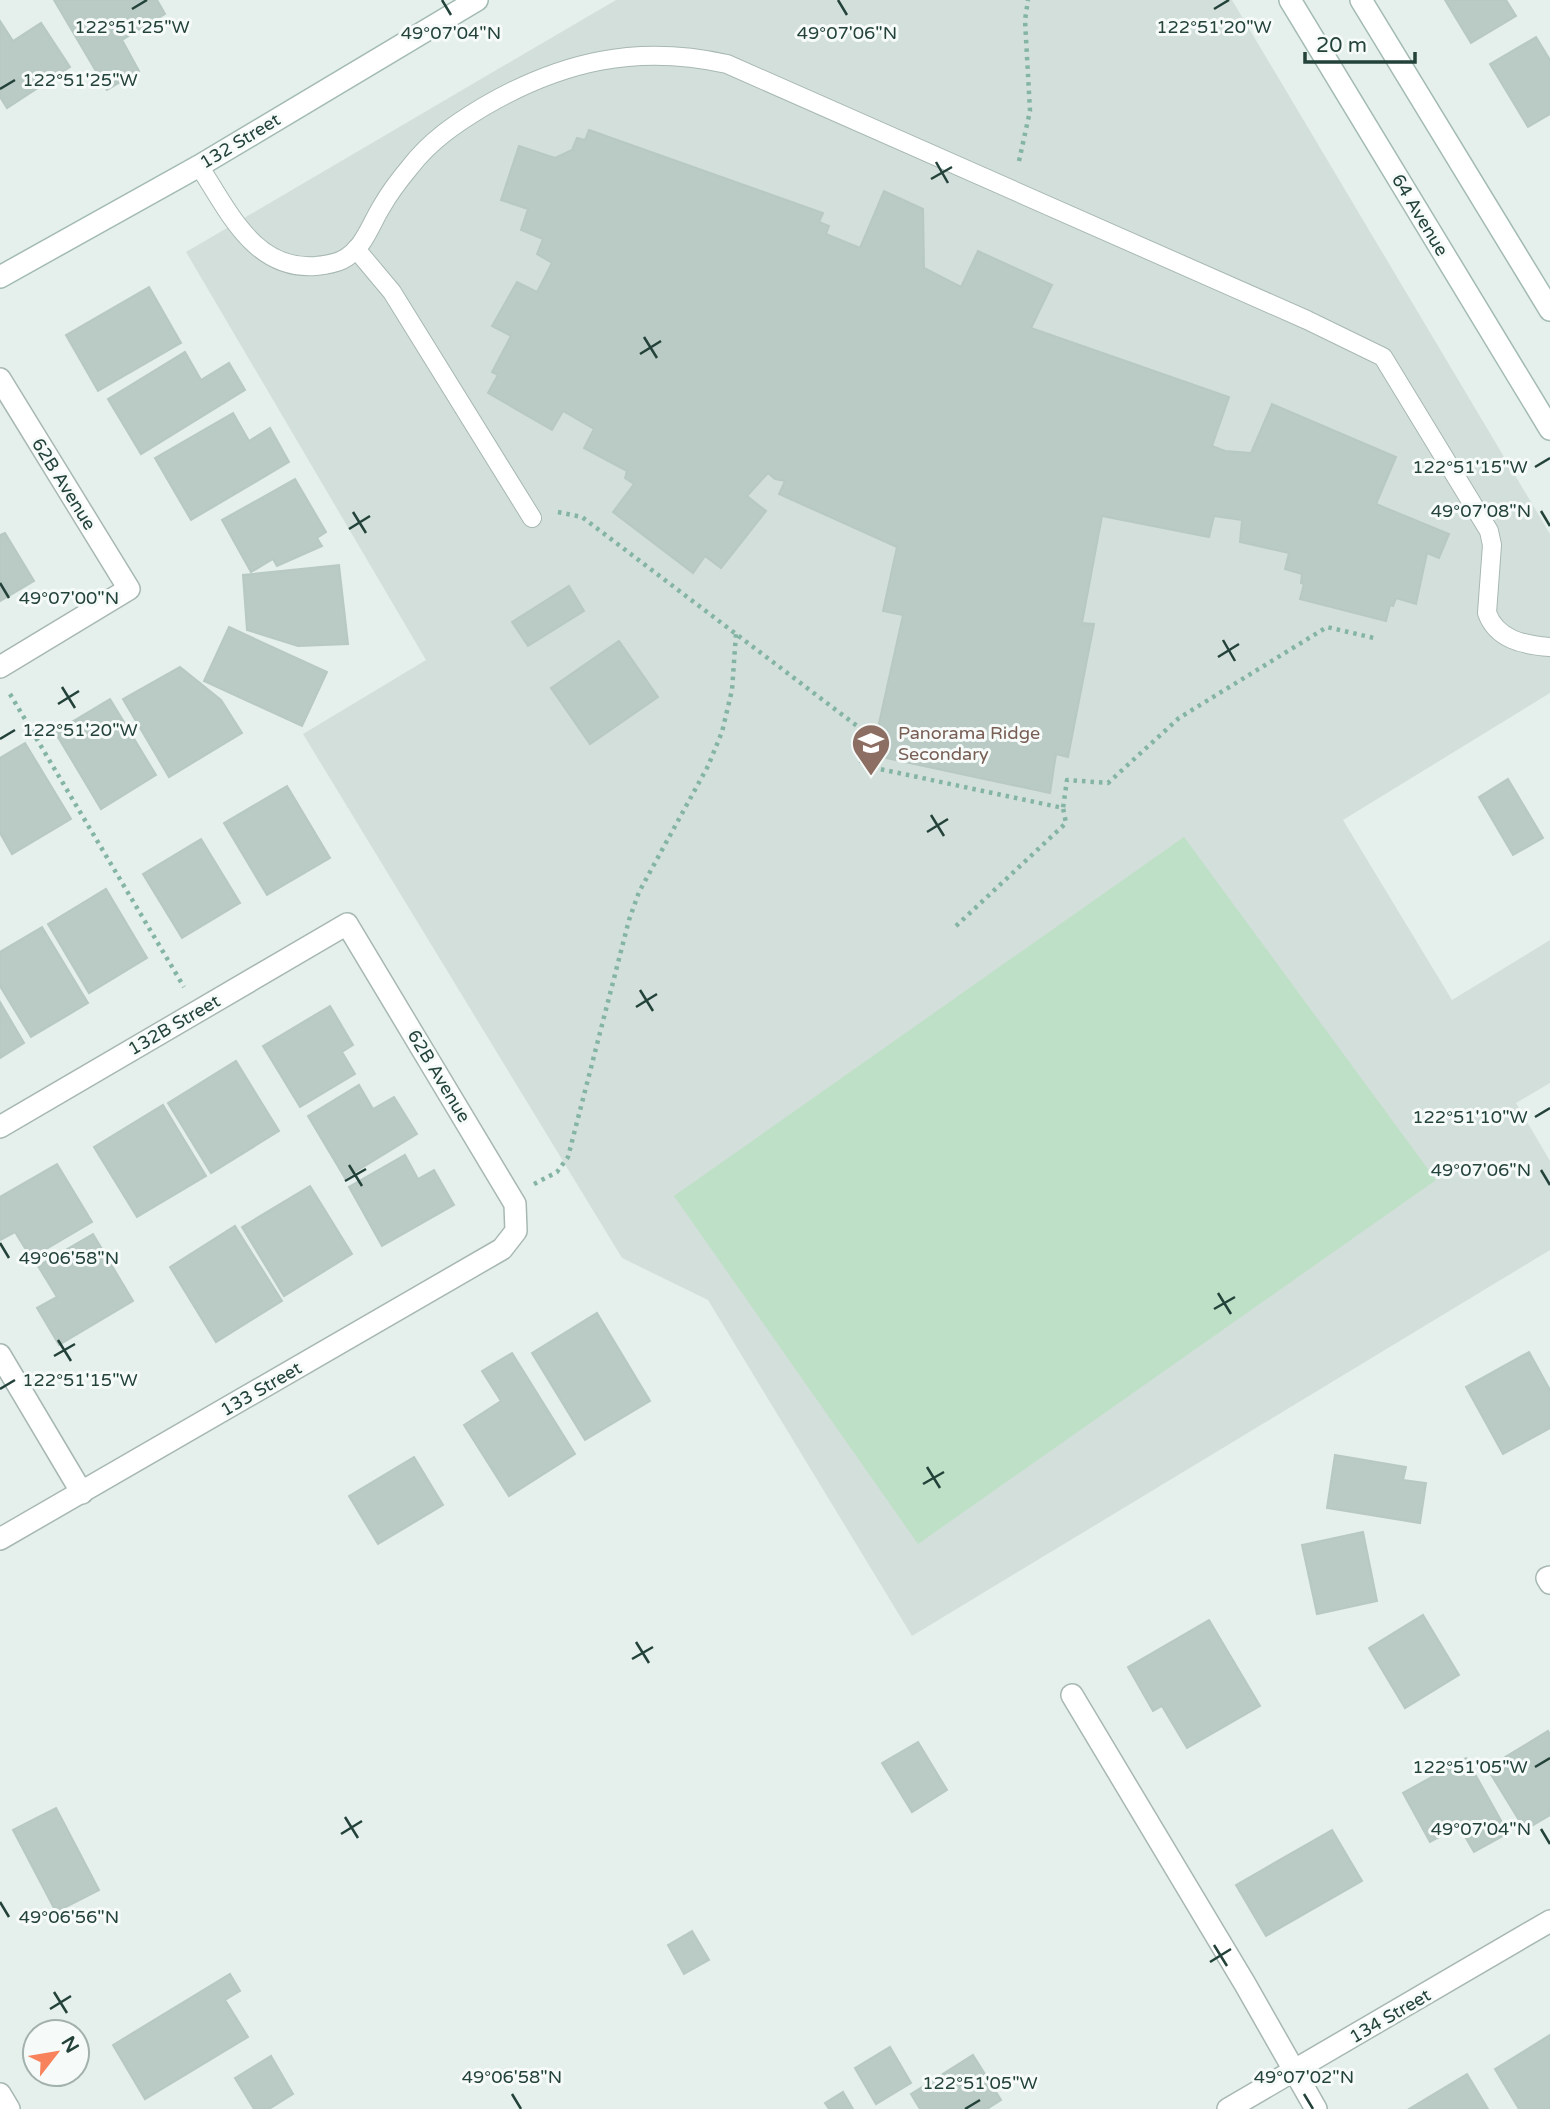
<svg xmlns="http://www.w3.org/2000/svg" width="1550" height="2109" viewBox="0 0 1550 2109" font-family="'Varela Round',sans-serif">
<style>
.built{fill:#d3dfda}
.green{fill:#bee0c7}
.building{fill:#bacac4;stroke:#b7c9c2;stroke-width:2}
.lines{fill:none;stroke-linecap:round;stroke-linejoin:round}
.service-casing{stroke:#a7b8b2;stroke-width:20}
.minor-casing{stroke:#a7b8b2;stroke-width:24}
.secondary-casing{stroke:#a3bbb3;stroke-width:24}
.path{stroke:#84b4a5;stroke-width:4.5;stroke-dasharray:3.5 5;stroke-linecap:butt}
.service{stroke:#fff;stroke-width:18}
.minor{stroke:#fff;stroke-width:21}
.secondary{stroke:#fff;stroke-width:21}
.ticks{fill:none;stroke:#23423a;stroke-width:2.5}
.labels{text-anchor:middle;dominant-baseline:central;stroke-width:6;stroke-linejoin:round;paint-order:stroke}
.street-label{font-size:18px;fill:#23423a;stroke:#f6fbf9}
.education-label{font-size:18px;fill:#785e54;stroke:#f6fbf9;text-anchor:start}
.ticks-label{font-size:18px;text-anchor:middle;fill:#23423a;stroke:#f6fbf9;stroke-width:6;stroke-linejoin:round;paint-order:stroke}
</style>
<rect width="100%" height="100%" fill="#e5efeb"/>
<path class="built" d="M616 0H1232L1550 534V693L1343 820 1452 1000 1550 940V1083L1516 1103 1550 1161V1250L912 1636 708 1300 622 1258 303 734 426 660 186 252Z"/>
<path class="green" d="M1184 837 1436 1180 918 1544 674 1196Z"/>
<g class="building">
<path d="M54 0H157L165 14 122 40 139 71 107 90Z"/>
<path d="M1445 0H1506L1516 16 1471 43Z"/>
<path d="M0 21 13 41 41 23 70 67 7 108 0 97Z"/>
<path d="M1536 37 1550 60V114L1528 127 1490 64Z"/>
<path d="M589 130 823 213 819 222 829 226 826 234 860 248 884 191 923 209 924 268 961 287 978 251 1052 285 1031 328 1229 397 1212 446 1225 451 1251 453 1272 404 1396 457 1376 504 1449 534 1439 558 1427 553 1416 604 1396 598 1393 606 1390 605 1386 621 1300 599 1304 584 1301 583 1302 574 1285 569 1289 553 1240 542 1242 520 1214 516 1209 537 1102 516 1082 623 1094 624 1068 757 1056 754 1050 793 872 755 903 615 883 611 897 547 779 494 785 481 775 479 768 473 747 496 766 511 721 568 705 556 693 573 613 512 634 484 625 478 627 471 584 448 594 429 563 411 552 430 488 393 498 375 492 372 511 336 492 326 517 282 537 292 552 263 537 254 543 239 521 230 528 209 501 200 519 146 555 158 572 150 577 138 585 140Z"/>
<path d="M149 287 181 343 98 391 66 335Z"/>
<path d="M185 352 201 380 229 363 245 390 141 454 108 399Z"/>
<path d="M233 413 249 441 270 428 289 462 191 520 155 458Z"/>
<path d="M295 479 326 532 317 538 322 546 277 566 273 559 251 572 222 520Z"/>
<path d="M5 533 34 581 0 601V535Z"/>
<path d="M339 565 348 644 298 646 247 630 243 575Z"/>
<path d="M569 586 584 611 528 646 512 622Z"/>
<path d="M229 627 327 672 302 726 204 681Z"/>
<path d="M619 641 658 697 590 744 551 688Z"/>
<path d="M180 667 221 700 242 733 169 777 123 699Z"/>
<path d="M110 699 156 775 101 809 55 732Z"/>
<path d="M25 743 71 819 12 854 0 833V758Z"/>
<path d="M1508 779 1543 838 1513 855 1479 797Z"/>
<path d="M287 786 330 858 267 895 224 823Z"/>
<path d="M201 839 240 903 182 938 143 874Z"/>
<path d="M106 889 147 958 89 993 48 924Z"/>
<path d="M42 927 88 1003 31 1037 0 986V952Z"/>
<path d="M0 1002 24 1043 0 1058Z"/>
<path d="M330 1006 353 1045 342 1052 355 1074 300 1107 263 1046Z"/>
<path d="M236 1061 279 1131 211 1173 168 1103Z"/>
<path d="M359 1085 373 1109 394 1097 417 1134 345 1178 308 1116Z"/>
<path d="M163 1105 206 1176 137 1217 94 1147Z"/>
<path d="M405 1155 418 1179 434 1170 454 1205 382 1246 349 1187Z"/>
<path d="M57 1164 92 1222 31 1258 15 1232 0 1240V1197Z"/>
<path d="M310 1186 352 1254 284 1296 242 1227Z"/>
<path d="M235 1226 282 1301 216 1342 170 1267Z"/>
<path d="M93 1234 133 1301 59 1345 37 1308 57 1297 38 1266Z"/>
<path d="M597 1313 650 1401 585 1440 532 1353Z"/>
<path d="M1529 1352 1550 1390V1428L1503 1454 1466 1387Z"/>
<path d="M512 1353 575 1454 509 1496 464 1425 501 1401 482 1371Z"/>
<path d="M1335 1455 1406 1467 1403 1480 1426 1483 1420 1523 1327 1508Z"/>
<path d="M414 1457 443 1505 378 1544 349 1496Z"/>
<path d="M1363 1532 1377 1601 1317 1614 1302 1545Z"/>
<path d="M1423 1615 1459 1675 1405 1708 1369 1648Z"/>
<path d="M1209 1620 1260 1706 1187 1748 1162 1706 1153 1711 1128 1667Z"/>
<path d="M1548 1731 1550 1735V1815L1525 1830 1487 1768Z"/>
<path d="M918 1742 947 1790 912 1812 882 1763Z"/>
<path d="M1466 1758 1508 1833 1474 1852 1459 1826 1430 1842 1403 1793Z"/>
<path d="M56 1808 99 1890 56 1912 13 1830Z"/>
<path d="M1332 1830 1362 1881 1266 1936 1236 1885Z"/>
<path d="M692 1931 709 1960 684 1974 668 1945Z"/>
<path d="M230 1974 240 1991 225 2000 248 2037 145 2099 113 2045Z"/>
<path d="M1550 2035V2109H1519L1495 2069Z"/>
<path d="M890 2047 911 2083 876 2104 855 2068Z"/>
<path d="M973 2055 1001 2100 987 2109H920L911 2094Z"/>
<path d="M271 2056 293 2094 269 2109H254L235 2078Z"/>
<path d="M1467 2074 1488 2109H1409Z"/>
<path d="M843 2092 853 2109H829L825 2103Z"/>
</g>
<g class="lines">
<g class="service-casing">
<g id="service">
<path d="M199 166C228 210 254 271 316 266 325 265 334 264 342 260 364 249 370 225 382 206 390 192 400 179 410 167 430 141 455 124 483 107 562 61 637 44 727 64L1307 320 1383 357 1489 531 1492 545 1487 613C1497 640 1524 645 1550 647"/>
<path d="M356 249 392 292 532 518"/>
</g>
</g>
<g class="minor-casing">
<g id="minor">
<path d="M0 379 129 589 0 667"/>
<path d="M0 1127 347 924 515 1204 516 1231 502 1249 0 1539"/>
<path d="M0 1355 82 1493"/>
<path d="M1550 1577 1547 1578 1550 1583"/>
<path d="M1072 1695 1245 1984 1316 2109"/>
<path d="M0 2094 9 2109"/>
<path d="M1228 2109 1550 1921"/>
</g>
</g>
<g class="secondary-casing">
<g id="secondary">
<path d="M1290 0 1550 429"/>
<path d="M1361 0 1550 310"/>
<path d="M0 277 199 166 477 0"/>
</g>
</g>
<g class="path">
<path d="M1019 161 1030 111 1025 20 1028 0"/>
<path d="M558 512 582 517 865 732 861 765 1063 808 1067 780 1108 783 1179 718 1327 627 1378 639"/>
<path d="M10 694 184 987"/>
<path d="M956 926 1066 823 1063 808"/>
<path d="M534 1184 557 1172 568 1157 629 920 639 892 708 766 722 732 732 690 736 634"/>
</g>
<use href="#service" class="service"/>
<use href="#minor" class="minor"/>
<use href="#secondary" class="secondary"/>
</g>
<path class="ticks" d="M442 0 451 15M838 0 847 15M132 9 147 0M1214 9 1229 0M0 89 15 80M936 162 948 183M931 179 952 167M644 337 657 358M640 354 661 341M1535 467 1550 458M1541 511 1550 526M353 512 366 533M349 529 370 516M0 583 9 598M1223 640 1235 661M1218 657 1239 644M62 687 75 708M58 704 79 691M0 739 15 730M931 815 944 836M927 832 948 819M640 990 653 1011M636 1007 657 994M1535 1117 1550 1108M349 1165 362 1186M1541 1170 1550 1185M345 1181 366 1169M0 1243 9 1258M1218 1293 1231 1314M1214 1309 1235 1297M58 1340 71 1361M54 1356 75 1344M0 1389 15 1380M927 1467 940 1488M923 1484 944 1472M636 1642 649 1663M632 1659 653 1647M1535 1767 1550 1758M345 1817 358 1838M1541 1829 1550 1844M341 1834 362 1821M0 1902 9 1917M1214 1945 1227 1966M1210 1962 1231 1949M54 1992 67 2013M50 2009 71 1996M512 2094 521 2109M1304 2094 1313 2109M965 2109 980 2100"/>
<defs>
<g id="school-pin" transform="scale(2.0125)"><path d="M0 17L-7.5 6A9.5 9.5 0 1 1 7.5 6Z" fill="#8d6e63" stroke="#f6fbf9"/><path d="M0-5L7-2L0 1L-7-2ZM-4 1L0 2.5L4 1V4Q0 6-4 4Z" fill="#fff"/></g>
</defs>
<g fill-rule="evenodd">
<use href="#school-pin" x="871" y="743"/>
</g>
<g class="labels">
<g class="street-label">
<text transform="translate(240 141) rotate(-31)">132 Street</text>
<text transform="translate(1420 215) rotate(59)">64 Avenue</text>
<text transform="translate(64 484) rotate(58)">62B Avenue</text>
<text transform="translate(174 1025) rotate(-30)">132B Street</text>
<text transform="translate(439 1076) rotate(59)">62B Avenue</text>
<text transform="translate(261 1389) rotate(-30)">133 Street</text>
<text transform="translate(1390 2016) rotate(-30)">134 Street</text>
</g>
<g class="education-label">
<text x="898" y="733">Panorama Ridge<tspan x="898" dy="21">Secondary</tspan></text>
</g>
</g>
<g class="ticks-label">
<text x="132" y="33">122°51'25"W</text>
<text x="1214" y="33">122°51'20"W</text>
<text x="451" y="39">49°07'04"N</text>
<text x="847" y="39">49°07'06"N</text>
<text x="80" y="86">122°51'25"W</text>
<text x="1470" y="473">122°51'15"W</text>
<text x="1481" y="517">49°07'08"N</text>
<text x="69" y="604">49°07'00"N</text>
<text x="80" y="736">122°51'20"W</text>
<text x="1470" y="1123">122°51'10"W</text>
<text x="1481" y="1176">49°07'06"N</text>
<text x="69" y="1264">49°06'58"N</text>
<text x="80" y="1386">122°51'15"W</text>
<text x="1470" y="1773">122°51'05"W</text>
<text x="1481" y="1835">49°07'04"N</text>
<text x="69" y="1923">49°06'56"N</text>
<text x="512" y="2083">49°06'58"N</text>
<text x="1304" y="2083">49°07'02"N</text>
<text x="980" y="2089">122°51'05"W</text>
</g>
<g transform="translate(56 2053) rotate(59)"><circle r="33" fill="#f6fbf9" stroke="#a2b1ad" stroke-width="2"/>
<path d="M0-5L12 26L0 18L-12 26Z" fill="#f7825b"/>
<text y="-10" font-size="19" font-weight="bold" text-anchor="middle" fill="#23423a">N</text>
</g>
<path d="M1305 52v10h110v-10" fill="none" stroke="#23423a" stroke-width="3.5"/>
<text x="1316" y="52" font-size="21" fill="#23423a" stroke="#f6fbf9" stroke-width="5" paint-order="stroke">20 m</text>
</svg>
